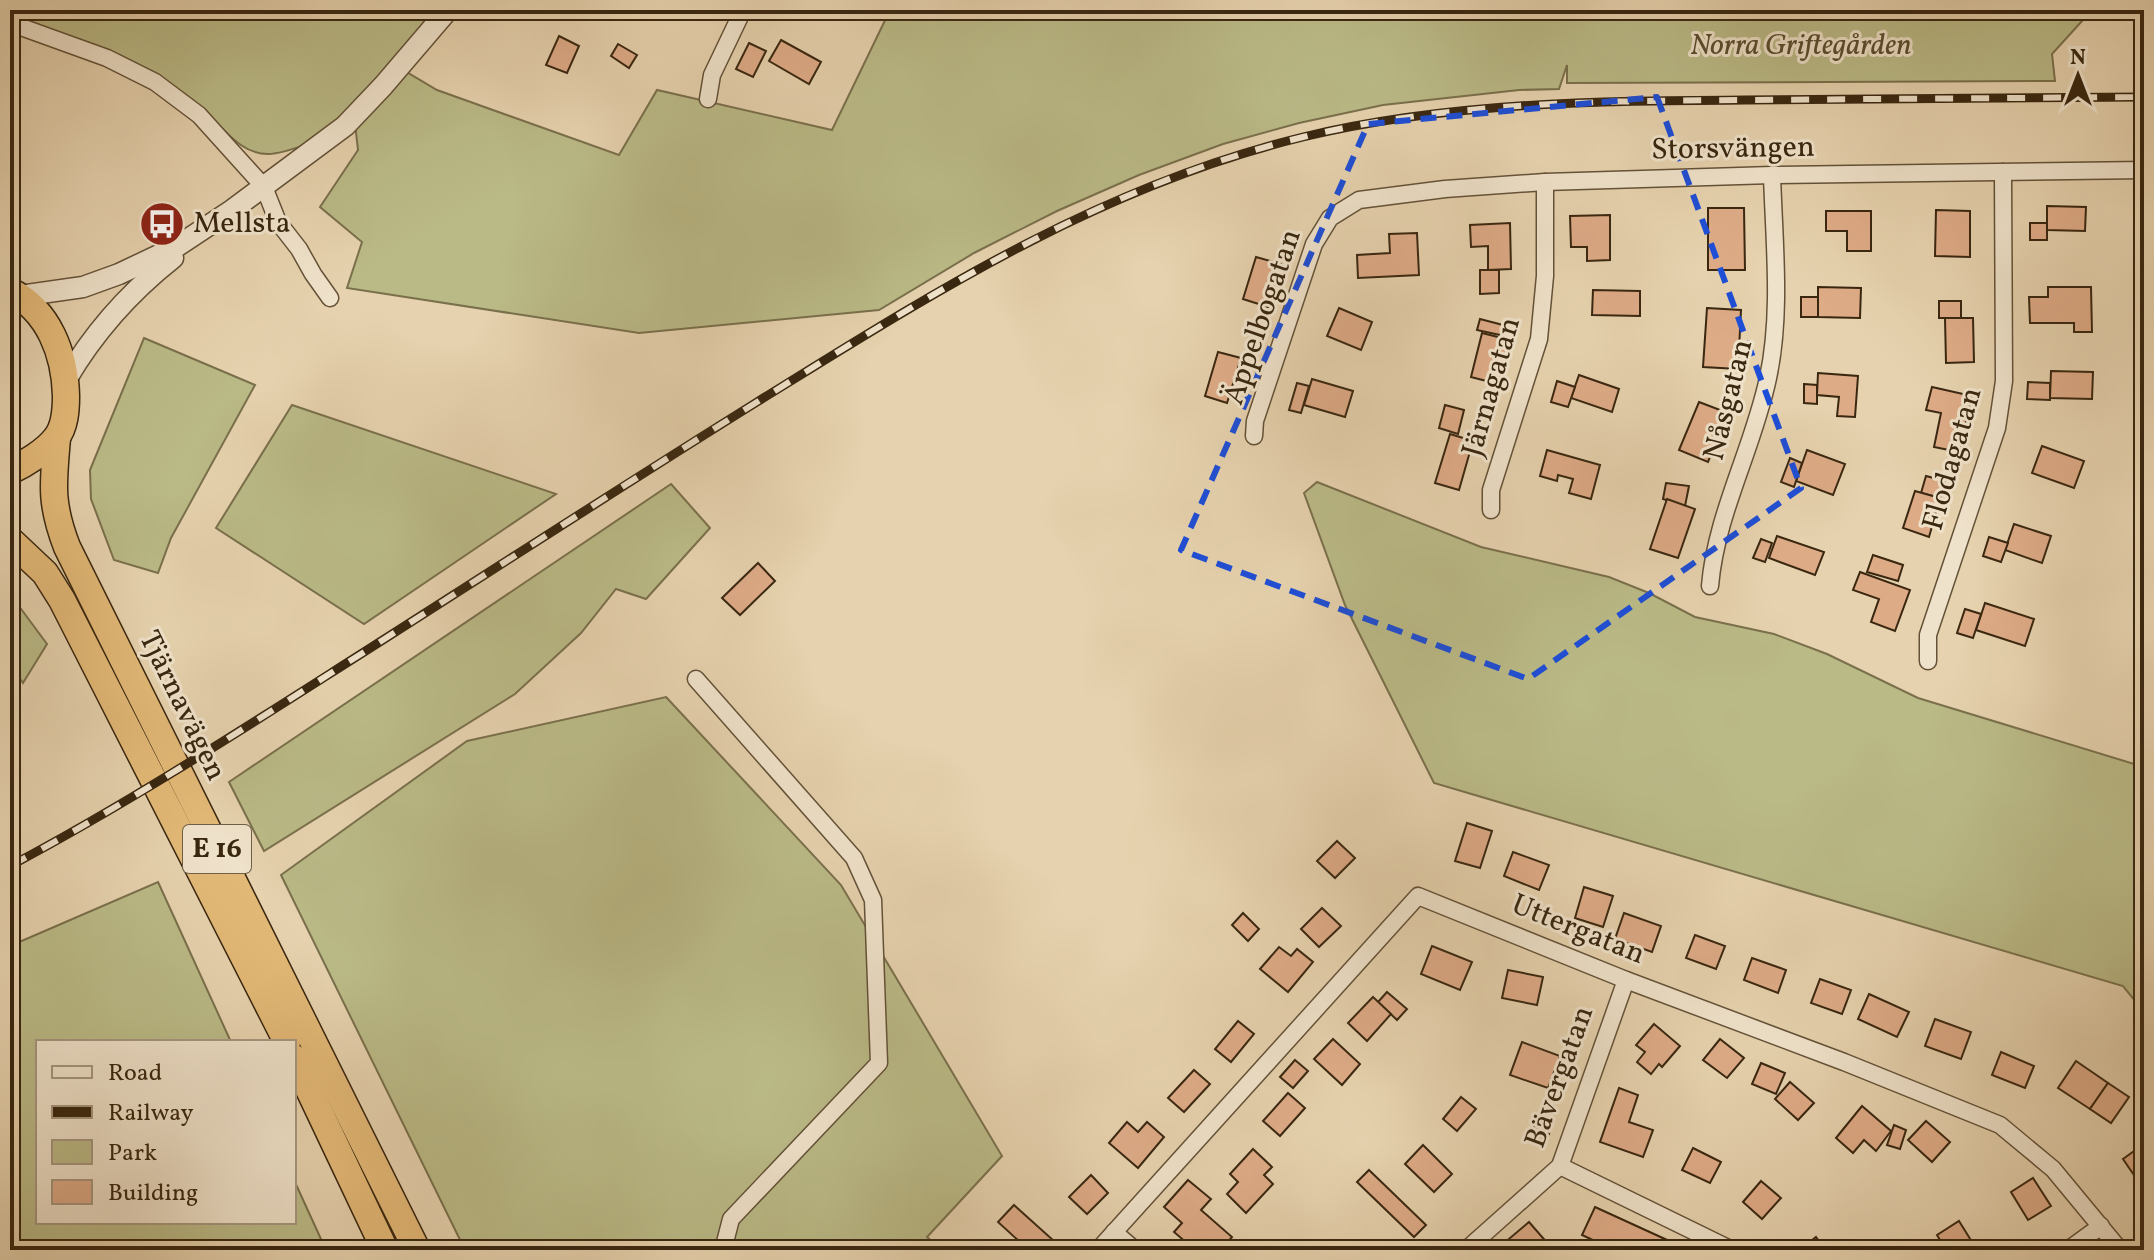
<svg xmlns="http://www.w3.org/2000/svg" width="2154" height="1260" viewBox="0 0 2154 1260" font-family="Vollkorn,serif">
<style>
.green{fill:#baba87;stroke:#7a704c;stroke-width:2}
.building{fill:#deab87;stroke:#392710;stroke-width:2}
.lines{fill:none;stroke-linecap:round;stroke-linejoin:round}
.minor-casing{stroke:#645238;stroke-width:19}
.tertiary-casing{stroke:#645238;stroke-width:23}
.trunk-casing{stroke:#392710;stroke-width:29}
.minor{stroke:#efe2ca;stroke-width:16}
.tertiary{stroke:#efe2ca;stroke-width:20}
.trunk{stroke:#e3b977;stroke-width:26}
.rail-casing{stroke:#392710;stroke-width:9}
.rail{stroke:#efe2ca;stroke-width:6;stroke-dasharray:18;stroke-linecap:butt}
.marked{fill:none;stroke:#1d4ed8;stroke-width:6;stroke-dasharray:16 10;stroke-linejoin:round}
.labels{text-anchor:middle;dominant-baseline:central;stroke-width:6;stroke-linejoin:round;paint-order:stroke}
.shield{fill:#efe2ca;stroke:#705f48;stroke-width:2}
.shield-label{font-size:28px;font-weight:bold;fill:#392710}
.park-label{font-size:30px;font-style:italic;fill:#594c2e;stroke:#efe2ca}
.street-label{font-size:30px;fill:#392710;stroke:#efe2ca}
.poi-label{font-size:30px;fill:#392710;stroke:#efe2ca;text-anchor:start}
</style>
<rect width="100%" height="100%" fill="#e6d2ae"/>
<filter id="stains"><feTurbulence type="fractalNoise" baseFrequency=".0025" numOctaves="4"/><feColorMatrix values="0 0 0 0 .2 0 0 0 0 .09 0 0 0 0 .02 0 0 0 .5 -.17"/></filter>
<radialGradient id="worn" r=".72"><stop offset=".6" stop-color="#630" stop-opacity="0"/><stop offset="1" stop-color="#630" stop-opacity=".3"/></radialGradient>
<g class="green">
<path d="M10 10H448L400 68 437 90 619 155 657 90 832 130 890 10H2092L2052 54 2055 81 1567 83V65L1559 89 1519 90 1383 105 1299 123 1223 144 1139 175 1057 211 974 253 879 310 639 333 347 288 362 242 320 207 358 150 355 124C336 133 288 154 268 154 237 154 222 123 199 108 141 70 74 49 10 23Z"/>
<path d="M144 338 255 385 171 538 158 573 114 560 91 499 90 470Z"/>
<path d="M292 405 556 494 364 624 216 528Z"/>
<path d="M1317 482 1481 547 1609 577 1649 593 1695 617 1774 634 1827 654 1918 698 2144 767V1012L2123 986 1434 783 1345 605 1304 493Z"/>
<path d="M671 484 710 528 646 599 616 589 581 633 515 694 264 851 229 782Z"/>
<path d="M10 594 47 644 23 683 10 665Z"/>
<path d="M666 697 841 885 1002 1156 927 1237 942 1250H465L281 875 467 741Z"/>
<path d="M158 882 231 1042H38V1222H294V1180L326 1250H10V946Z"/>
</g>
<g class="building">
<path d="M559 36 579 46 567 73 546 65Z"/>
<path d="M781 40 821 62 809 84 769 61Z"/>
<path d="M749 43 766 51 753 77 736 69Z"/>
<path d="M618 44 637 55 629 68 611 56Z"/>
<path d="M2047 206 2086 207 2085 231 2047 230Z"/>
<path d="M1708 208H1744L1745 270H1708Z"/>
<path d="M1936 210 1970 211V257L1935 256Z"/>
<path d="M1826 211H1871V251H1847V231H1826Z"/>
<path d="M1610 215V260L1587 261V247H1571L1570 216Z"/>
<path d="M1510 223 1511 269 1488 270V246L1471 247 1470 225Z"/>
<rect x="2030" y="223" width="17" height="17"/>
<path d="M1417 233 1419 275 1358 278 1357 255 1390 253 1389 234Z"/>
<path d="M1256 257 1281 264 1268 307 1243 299Z"/>
<path d="M1480 270H1499V293L1480 294Z"/>
<path d="M1818 287 1861 288 1860 318 1818 317Z"/>
<path d="M2048 287H2091L2092 332H2074V323H2030L2029 297H2048Z"/>
<path d="M1593 290 1640 291V316L1592 315Z"/>
<rect x="1801" y="297" width="17" height="20"/>
<rect x="1939" y="301" width="22" height="17"/>
<path d="M1339 308 1372 322 1361 350 1327 336Z"/>
<path d="M1707 308 1741 310 1738 369 1703 367Z"/>
<path d="M1945 318H1973L1974 362 1946 363Z"/>
<path d="M1480 319 1503 325 1500 335 1477 330Z"/>
<path d="M1482 333 1510 340 1498 384 1471 377Z"/>
<path d="M1218 352 1241 358 1227 403 1205 396Z"/>
<path d="M2051 371 2093 372 2092 399 2050 398Z"/>
<path d="M1818 373 1858 376 1855 417 1837 416 1839 397 1817 395Z"/>
<path d="M1579 375 1619 389 1612 412 1571 398Z"/>
<path d="M1312 379 1353 391 1345 417 1304 405Z"/>
<path d="M1557 381 1575 387 1568 407 1551 402Z"/>
<path d="M2028 382 2050 383V400L2027 399Z"/>
<path d="M1297 383 1309 386 1301 413 1289 410Z"/>
<path d="M1804 384 1817 385V404L1804 403Z"/>
<path d="M1932 387 1972 396 1959 452 1934 447 1941 413 1926 410Z"/>
<path d="M1699 402 1728 413 1708 462 1679 450Z"/>
<path d="M1445 405 1464 410 1458 434 1439 428Z"/>
<path d="M1450 434 1473 441 1459 490 1435 483Z"/>
<path d="M2042 446 2084 461 2074 488 2032 473Z"/>
<path d="M1547 450 1600 465 1591 499 1569 493 1573 479 1558 475 1557 481 1540 476Z"/>
<path d="M1807 450 1845 464 1833 495 1796 481Z"/>
<path d="M1790 458 1802 463 1794 487 1781 482Z"/>
<path d="M1926 476 1945 481 1940 498 1921 493Z"/>
<path d="M1666 483 1689 486 1685 506 1663 499Z"/>
<path d="M1915 491 1940 498 1929 537 1903 528Z"/>
<path d="M1667 499 1695 509 1678 558 1650 549Z"/>
<path d="M2014 524 2051 536 2042 563 2005 550Z"/>
<path d="M1777 536 1824 552 1815 575 1769 558Z"/>
<path d="M1989 537 2008 543 2001 562 1983 556Z"/>
<path d="M1761 539 1772 543 1765 562 1753 558Z"/>
<path d="M1873 555 1903 565 1898 581 1867 572Z"/>
<path d="M758 563 775 581 740 615 722 598Z"/>
<path d="M1860 572 1910 590 1895 631 1871 622 1879 599 1853 590Z"/>
<path d="M1985 603 2034 619 2025 646 1976 630Z"/>
<path d="M1965 609 1981 614 1973 638 1957 633Z"/>
<path d="M1467 823 1492 831 1480 868 1455 861Z"/>
<path d="M1337 841 1355 858 1335 878 1317 861Z"/>
<path d="M1513 852 1549 865 1539 890 1504 876Z"/>
<path d="M1584 887 1613 896 1603 927 1575 918Z"/>
<path d="M1322 908 1341 926 1319 947 1301 929Z"/>
<path d="M1243 913 1259 929 1248 941 1232 925Z"/>
<path d="M1624 913 1661 926 1652 952 1615 939Z"/>
<path d="M1695 935 1725 946 1716 969 1686 958Z"/>
<path d="M1432 946 1472 962 1460 990 1421 974Z"/>
<path d="M1279 947 1291 956 1297 949 1313 962 1288 992 1260 969Z"/>
<path d="M1752 958 1786 970 1778 993 1744 980Z"/>
<path d="M1508 970 1543 977 1537 1005 1502 998Z"/>
<path d="M1820 979 1851 990 1842 1014 1811 1003Z"/>
<path d="M1387 992 1407 1009 1397 1020 1378 1002Z"/>
<path d="M1869 994 1909 1012 1897 1037 1858 1019Z"/>
<path d="M1373 997 1391 1014 1367 1041 1348 1023Z"/>
<path d="M1935 1019 1971 1032 1961 1059 1925 1046Z"/>
<path d="M1238 1021 1254 1034 1231 1062 1215 1049Z"/>
<path d="M1654 1024 1680 1046 1662 1067 1659 1064 1651 1074 1637 1062 1645 1052 1636 1045Z"/>
<path d="M1333 1039 1360 1064 1342 1085 1314 1059Z"/>
<path d="M1720 1039 1744 1058 1727 1078 1703 1060Z"/>
<path d="M1522 1042 1560 1056 1548 1088 1510 1075Z"/>
<path d="M2001 1052 2034 1066 2025 1088 1992 1075Z"/>
<path d="M1295 1060 1308 1071 1293 1088 1280 1077Z"/>
<path d="M2076 1061 2108 1083 2090 1109 2058 1088Z"/>
<path d="M1761 1063 1785 1073 1776 1094 1752 1084Z"/>
<path d="M1194 1070 1210 1084 1184 1112 1168 1098Z"/>
<path d="M1790 1082 1814 1103 1798 1120 1775 1099Z"/>
<path d="M2108 1083 2129 1097 2111 1123 2090 1109Z"/>
<path d="M1619 1088 1638 1095 1629 1122 1653 1130 1643 1157 1600 1142Z"/>
<path d="M1288 1093 1305 1108 1280 1136 1263 1121Z"/>
<path d="M1461 1097 1476 1109 1457 1131 1443 1119Z"/>
<path d="M1862 1106 1891 1131 1876 1151 1864 1140 1853 1153 1836 1138Z"/>
<path d="M1926 1121 1950 1142 1932 1162 1908 1140Z"/>
<path d="M1127 1122 1138 1132 1147 1122 1164 1137 1138 1168 1109 1143Z"/>
<path d="M1535 1125 1549 1134 1542 1143 1529 1134Z"/>
<path d="M1894 1125 1906 1130 1900 1149 1887 1145Z"/>
<path d="M2144 1144V1176L2138 1181 2123 1159Z"/>
<path d="M1423 1145 1452 1174 1434 1192 1405 1164Z"/>
<path d="M1693 1148 1721 1162 1710 1183 1682 1170Z"/>
<path d="M1253 1149 1272 1167 1264 1175 1273 1184 1246 1213 1227 1194 1238 1182 1230 1174Z"/>
<path d="M1369 1170 1426 1225 1414 1237 1357 1182Z"/>
<path d="M1091 1175 1108 1193 1087 1214 1069 1197Z"/>
<path d="M2033 1178 2051 1206 2028 1220 2011 1192Z"/>
<path d="M1188 1180 1211 1199 1201 1210 1232 1237 1221 1250 1207 1240 1199 1250H1195L1174 1232 1182 1223 1164 1207Z"/>
<path d="M1761 1181 1781 1198 1762 1219 1743 1202Z"/>
<path d="M1014 1205 1054 1241 1045 1250H1014L1021 1243 998 1222Z"/>
<path d="M1595 1207 1689 1250H1614L1582 1235Z"/>
<path d="M1959 1221 1977 1250H1946L1937 1235Z"/>
<path d="M1529 1222 1549 1245 1543 1250H1496Z"/>
<path d="M1816 1237 1826 1250H1800Z"/>
</g>
<g class="lines">
<g class="minor-casing">
<g id="minor">
<path d="M10 23 107 58 155 82 199 115 264 187 278 222 299 249 313 274 330 298"/>
<path d="M708 99 712 75 743 10"/>
<path d="M1254 436 1255 421 1314 244 1330 218 1359 200 1445 189 1545 182 1772 175 2144 170"/>
<path d="M1491 510V490L1539 339 1545 276V182"/>
<path d="M1710 586C1716 514 1753 449 1768 378 1782 313 1774 242 1772 175"/>
<path d="M1928 661V635L1997 428 2004 381 2003 172"/>
<path d="M696 679 854 858 873 900 879 1063 731 1219 723 1250"/>
<path d="M1560 1166 1732 1250"/>
<path d="M1114 1232 1135 1250"/>
<path d="M1098 1250 1418 896 1626 980 1844 1062 2000 1125 2053 1169 2120 1250"/>
<path d="M1466 1250 1560 1166 1626 980"/>
<path d="M2068 1250 2101 1226"/>
</g>
</g>
<g class="tertiary-casing">
<g id="tertiary">
<path d="M20 296 83 287 119 274 176 247 232 210 345 126 383 86 448 10"/>
<path d="M66 380C94 332 130 292 173 258"/>
</g>
</g>
<g class="trunk-casing">
<g id="trunk">
<path d="M10 291C49 311 65 354 66 396 66 410 65 427 56 438 46 451 25 464 10 471"/>
<path d="M57 438C53 484 50 503 67 547L417 1250"/>
<path d="M10 540 45 573 62 600 287 1042"/>
<path d="M294 1058 385 1250"/>
</g>
</g>
<use href="#minor" class="minor"/>
<use href="#tertiary" class="tertiary"/>
<use href="#trunk" class="trunk"/>
<g class="rail-casing">
<path id="rail" d="M10 866C121 807 226 740 331 673 473 583 614 491 757 402 933 293 1098 187 1303 137 1447 102 1597 101 1745 100 1878 99 2011 98 2144 97"/>
</g>
<use href="#rail" class="rail"/>
</g>
<path class="marked" d="M1657 97 1801 488 1528 679 1181 550 1368 124Z"/>
<defs>
<g id="bus-disc" transform="scale(2.3)"><circle r="9.5" fill="#8f2418" stroke="#efe2ca"/><path d="M-5-6H5V4H4V6H2V4H-2V6H-4V4H-5ZM-3.5-4V0h7V-4ZM-3.5 1.2v1.5H-2V1.2ZM2 1.2v1.5H3.5V1.2Z" fill="#fff"/></g>
</defs>
<g fill-rule="evenodd">
<use href="#bus-disc" x="162" y="224"/>
</g>
<g class="labels">
<rect class="shield" x="183" y="825" width="68" height="48" rx="6"/>
<g class="shield-label">
<text x="217" y="849">E 16</text>
</g>
<g class="park-label">
<text x="1801" y="46">Norra Griftegården</text>
</g>
<g class="street-label">
<text transform="translate(1733 149) rotate(-1)">Storsvängen</text>
<text transform="translate(1263 317) rotate(-71)">Äppelbogatan</text>
<text transform="translate(1492 387) rotate(-74)">Järnagatan</text>
<text transform="translate(1729 400) rotate(-76)">Nåsgatan</text>
<text transform="translate(1953 459) rotate(-74)">Flodagatan</text>
<text transform="translate(182 706) rotate(64)">Tjärnavägen</text>
<text transform="translate(1578 930) rotate(22)">Uttergatan</text>
<text transform="translate(1560 1077) rotate(-70)">Bävergatan</text>
</g>
<g class="poi-label">
<text x="193" y="224">Mellsta</text>
</g>
</g>
<rect width="2154" height="1260" fill="none" stroke="#e6d2ae" stroke-width="40"/>
<rect x="12" y="12" width="2130" height="1236" fill="none" stroke="#392710" stroke-width="4"/>
<rect x="20" y="20" width="2114" height="1220" fill="none" stroke="#392710" stroke-width="2"/>
<rect x="36" y="1040" width="260" height="184" fill="#efe2ca" stroke="#a69780" stroke-width="2"/>
<rect x="52" y="1066" width="40" height="12" fill="#efe2ca" stroke="#a69780" stroke-width="2"/>
<text x="108" y="1080" font-size="24" fill="#392710">Road</text>
<rect x="52" y="1106" width="40" height="12" fill="#392710" stroke="#a69780" stroke-width="2"/>
<text x="108" y="1120" font-size="24" fill="#392710">Railway</text>
<rect x="52" y="1140" width="40" height="24" fill="#baba87" stroke="#a69780" stroke-width="2"/>
<text x="108" y="1160" font-size="24" fill="#392710">Park</text>
<rect x="52" y="1180" width="40" height="24" fill="#deab87" stroke="#a69780" stroke-width="2"/>
<text x="108" y="1200" font-size="24" fill="#392710">Building</text>
<g transform="translate(2078 76)" stroke="#efe2ca" stroke-width="6" paint-order="stroke">
<path d="M0-6L14 30L0 20L-14 30Z" fill="#392710"/>
<text y="-12" font-size="22" font-weight="bold" text-anchor="middle" fill="#392710">N</text>
</g>
<rect width="100%" height="100%" filter="url(#stains)"/>
<rect width="100%" height="100%" fill="url(#worn)"/>
</svg>
